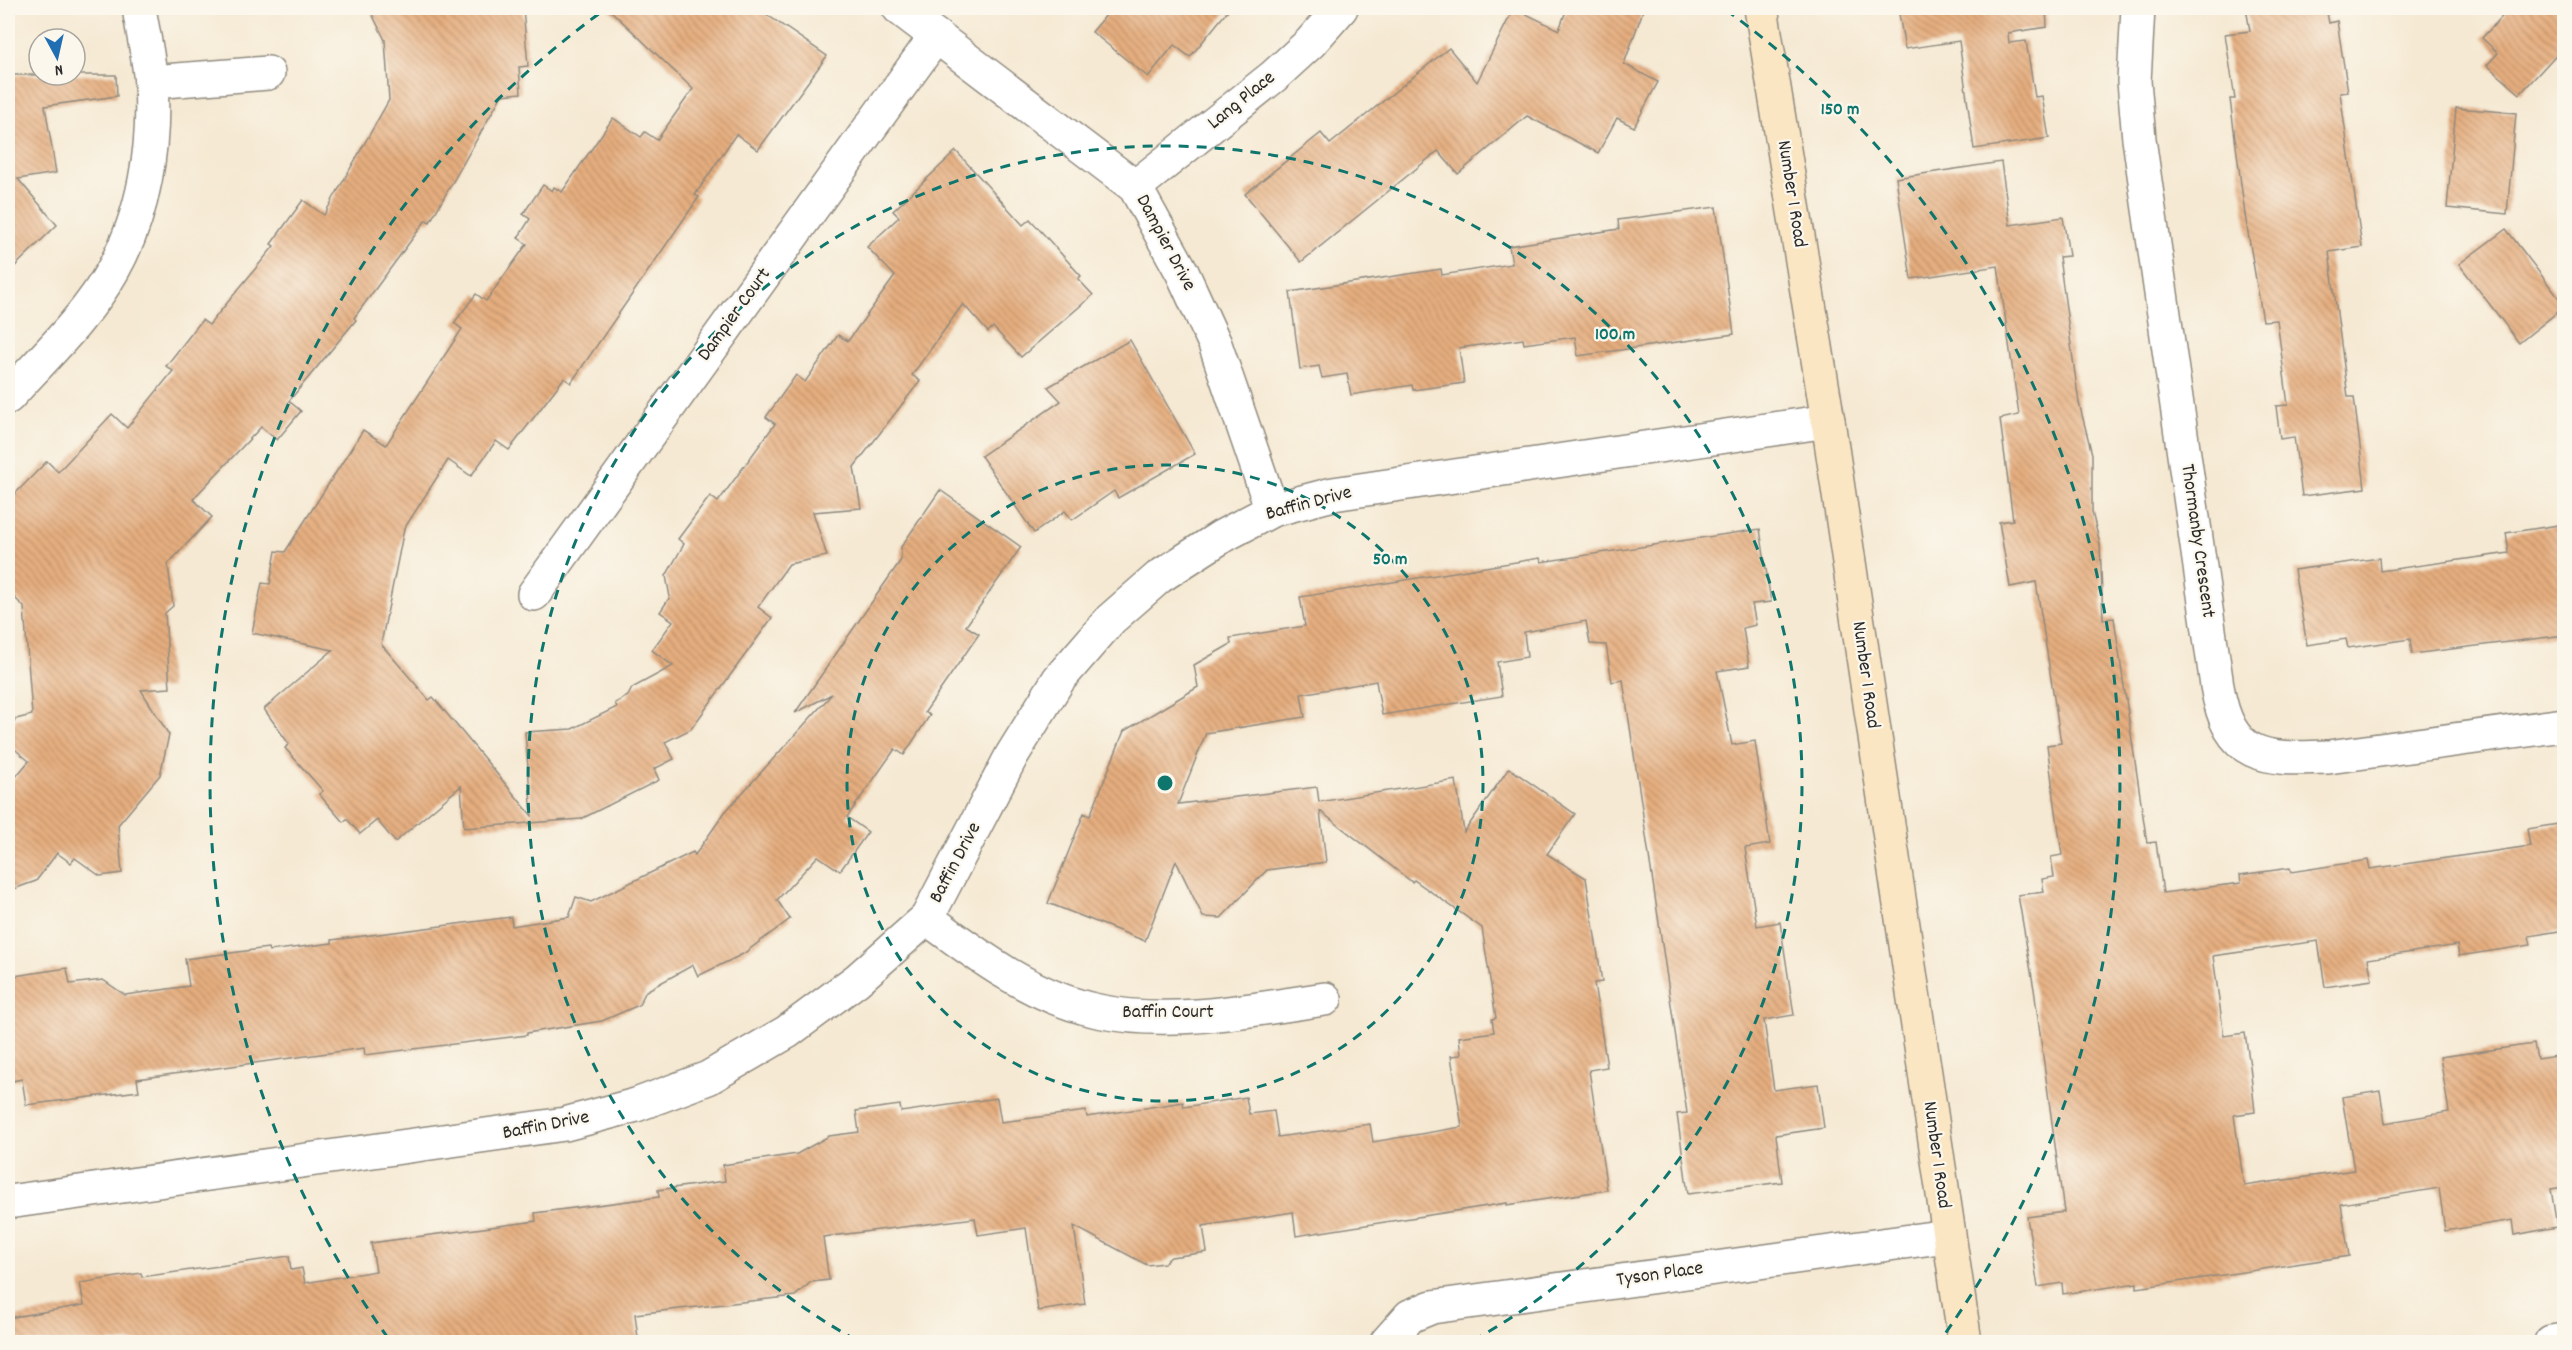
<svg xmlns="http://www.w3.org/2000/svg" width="2572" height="1350" viewBox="0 0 2572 1350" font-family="Dekko,sans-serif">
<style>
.building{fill:url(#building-back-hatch)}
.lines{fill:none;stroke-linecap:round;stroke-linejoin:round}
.minor-casing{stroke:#908a7f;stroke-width:36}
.secondary-casing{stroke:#908a7f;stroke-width:36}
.minor{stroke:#fff;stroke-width:33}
.secondary{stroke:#fbe6c4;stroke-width:33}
.ring{fill:none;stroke:#0f766e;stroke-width:3;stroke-dasharray:10 8}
.labels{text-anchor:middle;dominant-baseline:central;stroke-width:4.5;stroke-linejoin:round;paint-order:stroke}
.street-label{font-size:20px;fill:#2b2b2b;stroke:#fbf7ec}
.centre{fill:#0f766e;stroke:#fbf7ec;stroke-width:3}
.ring-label{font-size:18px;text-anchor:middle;font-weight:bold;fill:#0f766e;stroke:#fbf7ec;stroke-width:4.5;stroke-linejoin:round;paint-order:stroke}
</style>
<defs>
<pattern id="building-back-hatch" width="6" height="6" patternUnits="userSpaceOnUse" patternTransform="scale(1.5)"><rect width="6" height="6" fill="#e6ae7f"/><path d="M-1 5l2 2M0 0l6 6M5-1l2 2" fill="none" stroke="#bb8e68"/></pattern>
</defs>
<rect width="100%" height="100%" fill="#fbf7ec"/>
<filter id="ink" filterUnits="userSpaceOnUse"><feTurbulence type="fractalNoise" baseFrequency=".0167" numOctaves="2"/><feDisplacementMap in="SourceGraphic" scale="12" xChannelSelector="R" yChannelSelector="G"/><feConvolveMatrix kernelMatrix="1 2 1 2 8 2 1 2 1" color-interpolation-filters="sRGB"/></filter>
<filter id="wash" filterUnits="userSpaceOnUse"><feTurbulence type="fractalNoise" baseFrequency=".008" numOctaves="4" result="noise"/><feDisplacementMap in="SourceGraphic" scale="24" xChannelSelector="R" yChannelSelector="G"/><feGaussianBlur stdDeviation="1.35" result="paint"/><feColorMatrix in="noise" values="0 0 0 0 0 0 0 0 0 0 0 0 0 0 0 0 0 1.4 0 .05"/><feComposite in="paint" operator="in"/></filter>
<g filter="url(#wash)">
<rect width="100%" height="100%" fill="#f5e9d3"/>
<g id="blocks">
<g class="building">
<path d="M369 8H523L528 66 519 67 521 93 502 95 430 222 426 220 354 318 356 320 289 401 301 411 277 440 261 427 193 499 212 517 168 564 173 606 165 613 170 688 141 690 169 735 160 775 118 825 122 873 100 876 75 858 71 863 57 853 36 881 8 891V786L29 761 11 746 10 728 16 719 32 715 24 607 8 591V501L47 461 58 472 112 414 127 428 173 371 166 366 202 320 209 325 274 246 271 244 303 200 324 215 389 100 385 40Z"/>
<path d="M608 8H757L827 56 758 150 736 134 695 195 699 197 571 383 564 378 509 450 496 441 471 476 448 460 404 529 381 644 429 700 433 697 532 816 525 732 572 729 617 707 615 703 628 696 632 688 673 666 652 650 673 621 660 612 670 597 666 576 684 544 678 539 710 496 718 502 775 424 766 417 796 375 805 382 838 335 848 341 895 276 867 247 899 217 893 211 956 151 1023 225 1030 219 1081 276 1078 279 1093 295 1021 357 993 327 988 332 963 304 912 375 920 381 854 467 861 508 813 512 827 556 789 564 758 607 772 618 691 729 665 742 674 759 654 769 659 780 581 819 464 828 461 786 395 842 377 820 360 834 347 819 343 822 319 794 323 791 285 748 289 744 264 709 333 650 252 633 262 583 270 584 276 551 285 552 363 430 386 445 462 329 454 323 476 294 486 301 527 244 518 238 530 219 523 214 543 185 552 191 554 187 562 192 613 118 641 137 645 132 657 140 693 89Z"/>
<path d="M1112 8H1230L1190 57 1174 45 1148 77 1092 32Z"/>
<path d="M1514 8 1559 30 1567 8H1644L1624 64 1658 82 1634 127 1617 118 1598 153 1527 116 1458 174 1438 151 1301 262 1245 194 1321 133 1330 144 1449 48 1477 82Z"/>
<path d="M1898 8H2046L2047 27 2008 33 2009 43 2026 41 2035 97 2042 96 2049 138 1974 149 1959 41 1905 49Z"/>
<path d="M2246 8H2326L2329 23 2337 21 2348 92 2340 93 2362 247 2329 252 2348 397H2354L2365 488 2302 496 2294 437 2280 439 2276 406 2288 405 2277 320 2263 321 2245 215 2230 99H2235L2225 34 2250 31Z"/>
<path d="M2510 8H2565V45L2520 94 2487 65 2498 53 2482 38Z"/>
<path d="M8 75H116L117 96 45 106 56 173 18 179 57 225 8 273Z"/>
<path d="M2456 108 2516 113 2507 214 2447 208Z"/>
<path d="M2001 162 2010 225 2063 217 2069 256 2059 257 2079 403 2092 454V512L2100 544 2103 619 2114 618 2147 843 2156 842 2163 893 2241 883 2240 875 2290 868 2291 872 2368 860 2370 869 2530 846 2527 829 2565 823V930L2529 936 2531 945 2459 956 2457 945 2368 959 2372 980 2325 987 2318 941 2213 956 2224 1036 2245 1033 2250 1066 2255 1112 2234 1115 2244 1186 2354 1170 2342 1097 2380 1091 2385 1123 2449 1112 2440 1057 2534 1044 2537 1059 2556 1056 2565 1105V1187L2551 1189 2557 1227 2515 1235 2513 1220 2445 1231 2439 1188 2341 1204 2349 1256 2137 1288V1283L2063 1294 2062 1283 2038 1287 2027 1217 2064 1212 2034 989 2018 895 2044 892 2042 879 2054 877 2051 857 2062 855 2047 745 2061 743 2036 582 2010 587 1999 522 2013 520 2000 419 2019 415 1998 266 1911 279 1896 178Z"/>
<path d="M1716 207 1734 334 1578 356 1575 337 1524 344 1523 339 1459 348 1464 383 1413 390 1412 385 1351 395 1347 374 1322 378 1319 366 1300 369 1290 292 1441 269 1442 275 1512 264 1509 246 1619 229 1618 220Z"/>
<path d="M2506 229 2565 306 2519 343 2459 264Z"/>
<path d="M1130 340 1195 454 1118 498 1114 491 1072 520 1065 511 1034 533 981 456 1061 401 1048 387Z"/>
<path d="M940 490 1021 547 966 626 979 634 925 712 930 715 904 755 895 749 847 817 868 832 840 871 818 856 777 900 790 919 743 954 698 976 693 965 646 991 639 1005 602 1021 527 1033V1035L365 1055 364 1048 137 1079 139 1091 26 1105 22 1079 8 1082V977L67 968 70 984 103 980 125 995 189 986 185 959 268 948 269 951 332 943V940L511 917 512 926 569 917 576 897 591 902 693 852 695 855 725 812 832 694 795 713 901 560V547Z"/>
<path d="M2565 524V635L2412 654 2410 639 2348 648 2346 639 2307 645 2294 570 2379 558 2380 571 2509 553 2506 533Z"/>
<path d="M1760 529 1771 602 1752 604 1756 625 1743 628 1749 666 1717 671 1732 745 1755 741 1770 844 1745 848 1757 926 1780 922 1794 1015 1764 1020 1774 1090 1818 1084 1824 1128 1776 1135 1782 1182 1688 1194 1677 1114 1687 1113 1623 680 1612 682 1606 645 1590 644 1586 621 1524 632 1527 657 1497 662 1502 696 1382 715 1376 681 1301 694 1305 717 1206 733 1178 804 1317 787 1319 802 1456 780 1464 832 1509 768 1575 814 1547 854 1586 878 1602 982 1594 983 1607 1067 1589 1070 1607 1190 1507 1205V1203L1296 1236 1293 1212 1203 1226 1207 1252 1171 1257 1164 1263 1147 1265 1074 1226 1085 1304 1038 1311 1026 1228 978 1235 975 1218 823 1237 829 1280 811 1282 795 1296 635 1314 638 1338 607 1342H8V1318L84 1305 80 1283 141 1273 142 1277 289 1256 291 1270 302 1268 305 1283 376 1271 371 1243 536 1221 535 1213 659 1197 658 1190 725 1181 723 1165 797 1154 829 1136 859 1132 856 1111 900 1105 901 1112 997 1098 1001 1122 1086 1111 1087 1117 1183 1102 1184 1107 1246 1097 1249 1114 1274 1111 1278 1137 1370 1124 1373 1142 1462 1127 1451 1056 1461 1055 1459 1037 1494 1032 1492 1019 1496 1018 1482 928 1414 880 1412 882 1320 811 1326 862 1267 870 1221 918 1203 917 1176 861 1145 941 1048 903 1084 813 1090 816 1124 731 1198 687 1194 665 1231 644 1230 638 1305 626 1300 597 1540 558 1541 562Z"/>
</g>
</g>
</g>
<g filter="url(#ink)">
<use href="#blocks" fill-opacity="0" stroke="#908a7f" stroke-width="1.5"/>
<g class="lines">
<g class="minor-casing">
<g id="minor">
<path d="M899 8 1135 187 1182 272 1215 344 1272 510"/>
<path d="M2138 8 2134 81 2139 139 2217 686C2229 759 2263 760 2328 757L2564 725"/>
<path d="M151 82 268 73"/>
<path d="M1135 187 1274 76 1310 43 1341 8"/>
<path d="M8 397C44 357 86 318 113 270 144 215 155 147 151 84 149 59 143 33 139 8"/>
<path d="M534 594 936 36"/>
<path d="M927 918C979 957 1033 997 1098 1011 1172 1027 1253 1009 1325 999"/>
<path d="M8 1202 565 1124 636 1105 708 1078 787 1032 857 980 927 918 1012 755 1059 679 1111 619 1159 577 1221 537 1272 510 1333 494 1828 421"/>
<path d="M1387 1342 1410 1316 1432 1307 1947 1236"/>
<path d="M2551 1342 2564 1340"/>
</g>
</g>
<g class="secondary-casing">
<path id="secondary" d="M1761 8 1828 421 1965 1342"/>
</g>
<use href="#minor" class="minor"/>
<use href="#secondary" class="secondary"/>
</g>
</g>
<g class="ring">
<circle cx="1165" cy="783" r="318"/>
<path d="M856 1340A637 637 0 1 1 1474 1340"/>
<path d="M388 1338A955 955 0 0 1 604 10M1726 10A955 955 0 0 1 1942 1338"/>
</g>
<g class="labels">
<g class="street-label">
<text transform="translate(1242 101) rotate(-39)">Lang Place</text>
<text transform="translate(1791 194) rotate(81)">Number 1 Road</text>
<text transform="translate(1165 243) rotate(62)">Dampier Drive</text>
<text transform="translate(735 315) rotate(-54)">Dampier Court</text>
<text transform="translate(1309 504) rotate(-15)">Baffin Drive</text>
<text transform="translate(2197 541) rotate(82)">Thormanby Crescent</text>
<text transform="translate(1865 675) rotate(82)">Number 1 Road</text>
<text transform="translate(956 863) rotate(-62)">Baffin Drive</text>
<text x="1168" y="1013">Baffin Court</text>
<text transform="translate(546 1126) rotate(-11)">Baffin Drive</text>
<text transform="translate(1936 1155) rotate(82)">Number 1 Road</text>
<text transform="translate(1660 1275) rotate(-8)">Tyson Place</text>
</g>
</g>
<circle cx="1165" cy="783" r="9" class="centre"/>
<g class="ring-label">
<text x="1840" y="114">150 m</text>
<text x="1615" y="339">100 m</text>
<text x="1390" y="564">50 m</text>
</g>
<rect width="2572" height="1350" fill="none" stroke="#fbf7ec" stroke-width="30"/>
<g transform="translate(57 57) rotate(172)"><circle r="28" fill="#fbf7ec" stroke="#a8a59f" stroke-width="1.5"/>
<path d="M0-4.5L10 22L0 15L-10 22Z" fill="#1f6fb2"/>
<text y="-9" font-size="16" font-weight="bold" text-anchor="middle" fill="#2b2b2b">N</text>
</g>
</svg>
